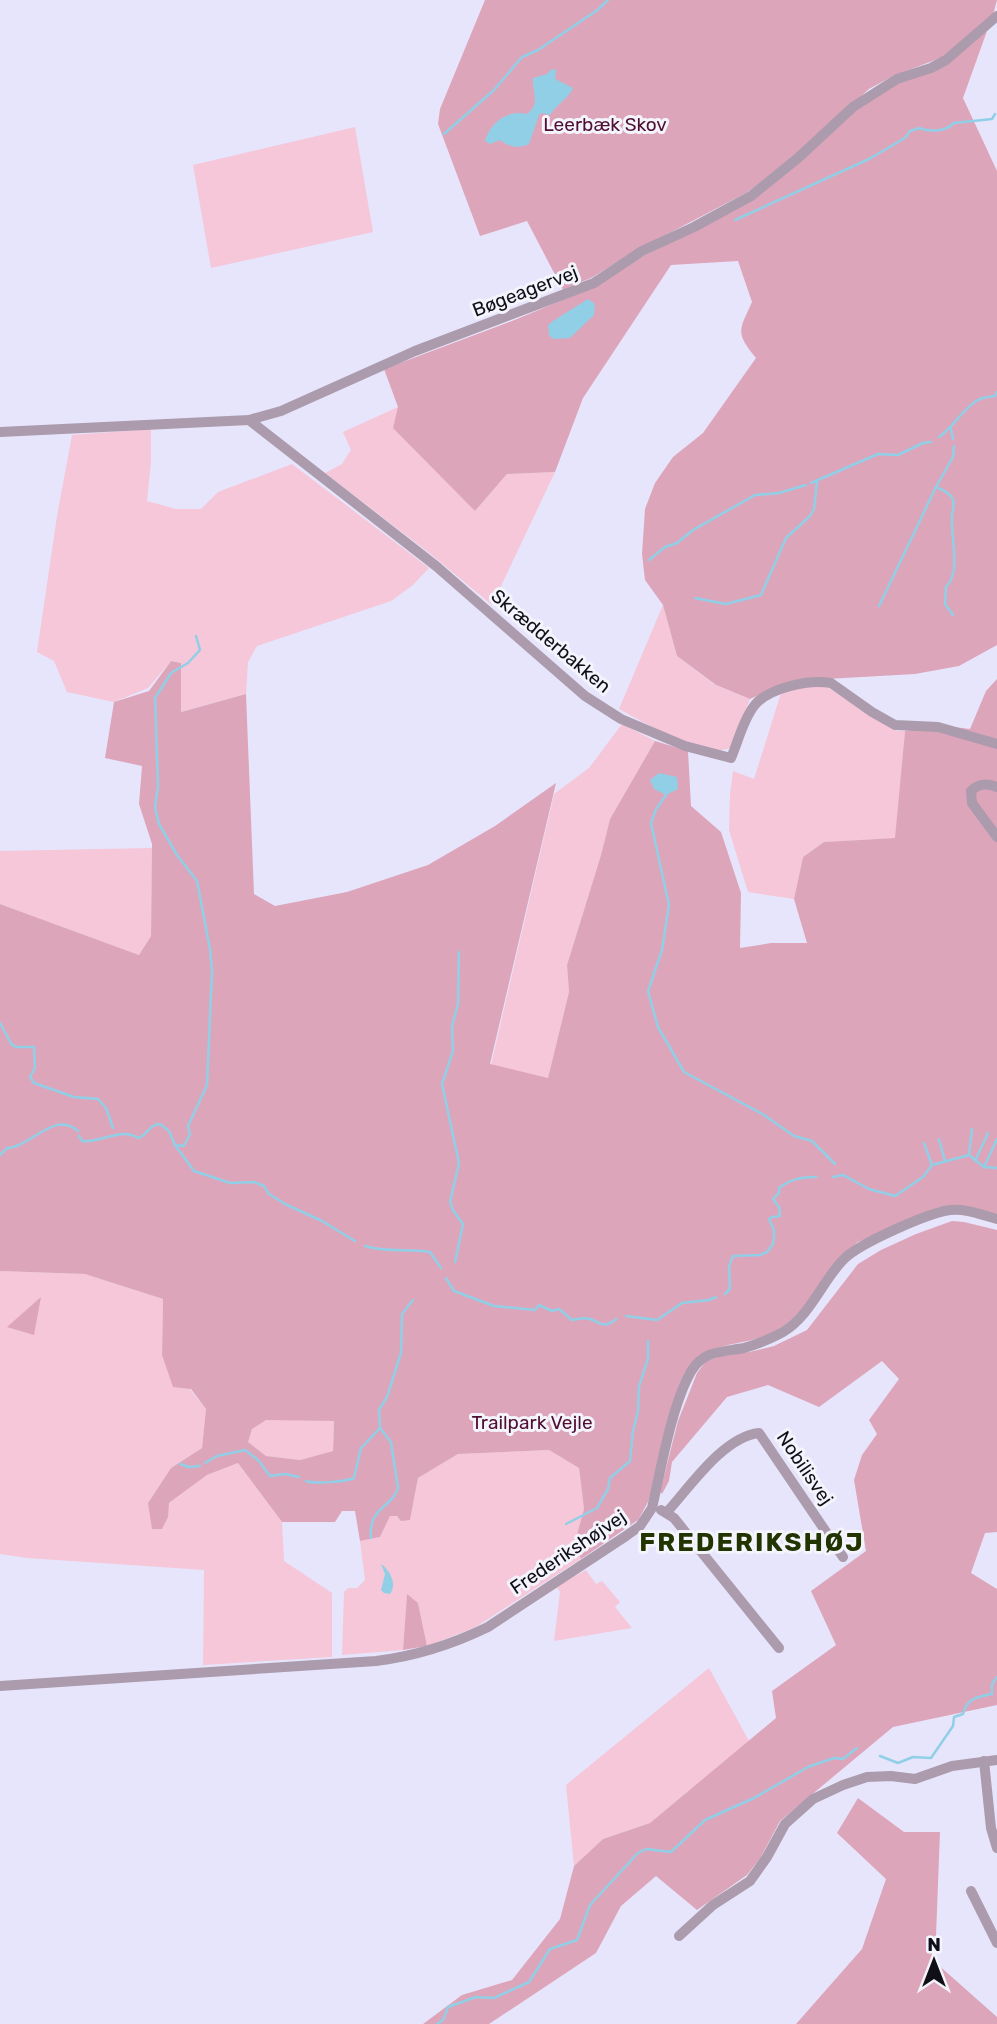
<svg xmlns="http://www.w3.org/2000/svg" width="997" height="2024" viewBox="0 0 997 2024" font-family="Rubik,sans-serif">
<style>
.green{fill:#f5c7d8}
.forest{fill:#dda5ba;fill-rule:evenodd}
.water{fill:#91cfe7}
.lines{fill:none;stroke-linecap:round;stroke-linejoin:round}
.stream{stroke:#91cfe7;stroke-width:2.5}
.minor{stroke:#ab9bad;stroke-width:10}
.labels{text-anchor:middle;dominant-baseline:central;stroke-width:6;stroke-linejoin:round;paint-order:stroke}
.park-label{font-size:19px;fill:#500f30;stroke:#f4f4fd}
.street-label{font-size:19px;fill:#100f17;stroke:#f4f4fd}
.district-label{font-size:26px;font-weight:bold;letter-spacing:2px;fill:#223400;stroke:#f4f4fd}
</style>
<rect width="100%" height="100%" fill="#e7e5fc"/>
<g class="green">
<path d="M355 127 373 232 211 268 193 165Z"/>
<path d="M398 407 475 511 507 474 555 472 492 605 433 556 325 473 342 464 351 450 343 432Z"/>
<path d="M151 429V462L147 501 176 509H201L218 492 292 464 429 568 413 585 391 601 257 646 248 662 246 694 180 712 181 663 171 661 148 688 114 702 67 692 54 661 37 652 57 516 72 435Z"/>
<path d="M663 605 677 656 715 685 750 699 730 748C702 759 644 722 619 709Z"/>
<path d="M824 685 897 731H905L896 838 824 842 803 857 794 899 748 892 729 830 730 794 733 771 754 779 781 693 800 687Z"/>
<path d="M622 724 655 741 610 819 601 855 567 965 569 992 548 1078 491 1065 554 794 589 768Z"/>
<path d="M152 848 151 936 139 955 0 904V851Z"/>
<path d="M0 1271 86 1274 163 1299 162 1355 206 1409 202 1448 171 1468 148 1503 168 1517V1504L207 1475 238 1463 282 1522 284 1561 332 1593V1657L203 1665 204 1570 27 1558 0 1554Z"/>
<path d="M266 1419 334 1421 333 1451 300 1460 266 1456 247 1442 252 1429Z"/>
<path d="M549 1450 579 1468 584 1509 574 1545 581 1559 474 1628 427 1646 418 1603 407 1595 403 1650 342 1655 344 1592 348 1588H357L365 1580 360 1541 380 1537 390 1515 410 1520 418 1478 458 1454Z"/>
<path d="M586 1570 596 1584 602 1581 620 1602 615 1607 632 1628 554 1641 560 1592 556 1586Z"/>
<path d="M709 1668 749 1741 650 1823 603 1839 574 1866 566 1785Z"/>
</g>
<g class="forest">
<path d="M485 0H997L993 15 943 57 893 76 869 89 783 166 746 193 633 252 593 277 563 290 527 221 480 236 438 124 440 109Z"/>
<path d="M987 31 963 98 997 171V645L959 666 915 674 791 681 750 699 716 685 677 656 663 605 645 580 642 554 645 509 655 483 673 457 703 433 756 358C735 332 739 331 752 302L738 261 671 265 583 398 555 472 507 474 475 511 393 428 398 407 384 369 517 319 596 286 645 255 723 216 851 114 895 85 939 68Z"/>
<path d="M171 661 181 663V712L246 694 254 894 275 906 347 892 428 865 495 826 556 783 490 1064 548 1078 569 992 567 965 601 855 610 819 655 741 688 751 691 806 721 832 741 893 740 948 771 943H807L794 899 803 857 824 842 895 838 905 731 939 725 970 729 986 691 997 679V1214L953 1206 858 1242C825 1266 811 1312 774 1332 751 1345 710 1342 694 1361L648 1502 638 1520 581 1559 574 1545 584 1509 579 1468 549 1450 458 1454 418 1478 410 1520 401 1521 397 1516H390L380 1537 360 1541 355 1511H342L335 1522H282L238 1463 207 1475 169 1503 168 1517 162 1529H152L148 1503 171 1468 202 1448 206 1409 191 1389 173 1387 162 1355 163 1299 85 1274 0 1271V904L139 955 151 936 152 844 139 804 142 766 105 758 114 702 149 691ZM266 1420 334 1421 333 1451 300 1460 266 1456 248 1442 252 1429Z"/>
<path d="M952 1221 964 1222 997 1230V1532L985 1533 971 1573 997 1589V1705L893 1727 780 1821 761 1857 747 1875 697 1910 656 1876 621 1906 596 1953 489 2024H423L462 1995 512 1980 560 1919 574 1866 603 1839 650 1823 776 1718 772 1691 836 1645 811 1591 866 1551 854 1480 862 1455 877 1434 869 1420 899 1379 882 1361 819 1407 768 1385 727 1397 672 1462 669 1481 662 1494 660 1492 678 1421 697 1373 706 1361 724 1355 749 1352 774 1346 807 1330 858 1264 881 1250 916 1234Z"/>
<path d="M41 1297 34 1335 7 1327Z"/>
<path d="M407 1594 418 1603 427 1646 403 1650Z"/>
<path d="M858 1798 904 1832H940L935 1962 997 2017V2024H796L862 1949 886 1879 837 1833Z"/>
</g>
<g class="water">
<path d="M552 69 556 70 555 79 573 88C568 99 557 104 550 115L542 113 539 115 529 144C519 149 509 147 500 140L490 144 485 141C490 123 507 109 527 114 541 103 532 93 533 78L547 74Z"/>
<path d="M588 299 595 304 594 315 570 338 553 339 549 335 548 325 553 321Z"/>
<path d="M659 773 677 777 678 789 666 795 654 789 650 780Z"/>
<path d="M381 1564C389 1569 398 1584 390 1594L384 1593 381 1590 385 1574Z"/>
</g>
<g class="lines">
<g class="stream">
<path d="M444 134 494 90 522 57 538 50 596 11 608 0"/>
<path d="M735 220 869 159 905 138 910 131 919 128C930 132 945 132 954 123L992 119 995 114"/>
<path d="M951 429 953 439"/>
<path d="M939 437C954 427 962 409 978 400 982 397 990 397 995 396L997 392"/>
<path d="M811 483 878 454 898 455 923 443 931 442"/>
<path d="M649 560 665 547 677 543 693 530 755 495 779 493 806 485"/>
<path d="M695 598 726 604 761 595 786 538 810 516 814 509 817 482"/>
<path d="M879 606 936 487"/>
<path d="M953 615 945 604 946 587C962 571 950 536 952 517 952 511 955 506 953 500 951 493 942 490 936 487L953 457 954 446"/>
<path d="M666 795 656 809 651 823 669 905 662 950 648 991 658 1027 684 1072 764 1115 794 1136 812 1141 835 1164"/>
<path d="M0 1023 12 1045 17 1047H34L35 1068 30 1077 34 1083 74 1097 98 1099 106 1108 113 1128"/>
<path d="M79 1136 82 1141C102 1143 120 1127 138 1138 147 1136 149 1124 160 1124L169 1131 175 1145 194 1171 230 1183 254 1182 264 1186 269 1194 285 1204 322 1221 355 1241"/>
<path d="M939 1139 945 1161"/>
<path d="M924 1143 932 1165"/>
<path d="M175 1145 184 1146 190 1134 188 1126 207 1085 212 971 210 949 197 881 177 855 159 824 155 807 158 786 155 698 171 673 188 663 200 650 196 636"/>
<path d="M0 1155 7 1148C31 1147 54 1110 78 1131"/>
<path d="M969 1155 972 1129"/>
<path d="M975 1161 988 1133"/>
<path d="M984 1167 997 1139"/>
<path d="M833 1177 843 1175 869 1189 895 1196 923 1177 932 1165 969 1155 984 1167 997 1168"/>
<path d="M365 1246C386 1253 408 1248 430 1252L441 1268"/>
<path d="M455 1262 463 1224 453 1210 450 1202 459 1163 442 1084 453 1051 452 1026 458 1004 459 952"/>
<path d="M446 1278 454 1291 494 1306 535 1310 539 1305 552 1311 559 1309 572 1320C578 1319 584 1317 590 1319 602 1323 604 1329 616 1319"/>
<path d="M725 1294 730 1289 729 1267 733 1256 760 1255 767 1252 773 1244 774 1236V1230L769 1219 772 1217 780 1216 779 1207 773 1199 779 1193V1188C791 1179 801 1177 816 1177"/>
<path d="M626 1316 657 1320 682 1303 709 1300 716 1297"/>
<path d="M205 1463 217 1456 245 1450 258 1460 270 1476 285 1474 299 1477"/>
<path d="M180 1464 189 1467 200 1466"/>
<path d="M306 1481C315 1484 345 1482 354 1478L361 1448 380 1428 379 1410 387 1397 401 1353 402 1314 413 1300"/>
<path d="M566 1524 597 1508 608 1489 610 1478 630 1461 633 1431 638 1411 639 1386 648 1359V1341"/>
<path d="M371 1538C368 1507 392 1508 398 1488L391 1442 380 1428"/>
<path d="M880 1756 898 1763 913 1757 931 1758 953 1726 954 1717 963 1714C967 1698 977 1697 992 1694V1684L997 1677"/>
<path d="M437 2024 443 2020 448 2007 476 1997 494 1998 529 1982 550 1949 577 1940 590 1905 638 1853 646 1849 671 1852 705 1820 754 1798 808 1767 834 1758 843 1759 857 1748"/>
</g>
<g class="minor">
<path d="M249 420 436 566 585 696 621 719 685 746 731 758C738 742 743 720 754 706 768 688 809 679 831 683L872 712 895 725 938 727 997 744"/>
<path d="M0 432 249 420 281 411 415 351 594 283 642 251 694 227 751 196 798 158 853 107 897 79 931 68 946 60 997 16"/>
<path d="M997 787C987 783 979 783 971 791L972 803 997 837"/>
<path d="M661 1510 674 1518 779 1648"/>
<path d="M667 1512C690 1487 723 1437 759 1433L843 1557"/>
<path d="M0 1686 376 1661C417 1656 451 1645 488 1627L626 1536 640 1526 652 1508C661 1469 672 1403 692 1370 705 1350 723 1352 744 1348 757 1344 771 1339 783 1332 811 1315 822 1281 844 1259 860 1243 928 1213 950 1210 965 1208 982 1215 997 1219"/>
<path d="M984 1761 991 1828 997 1848"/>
<path d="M971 1891 997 1943"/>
<path d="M679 1936 713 1905 750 1881 767 1857 785 1824 813 1799 843 1785 867 1777 891 1776 915 1779 952 1766 997 1760"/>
</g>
</g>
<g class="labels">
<g class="park-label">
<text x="605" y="124">Leerbæk Skov</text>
<text x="532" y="1422">Trailpark Vejle</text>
</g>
<g class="street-label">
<text transform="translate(525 291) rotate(-21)">Bøgeagervej</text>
<text transform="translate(551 641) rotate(40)">Skrædderbakken</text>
<text transform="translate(805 1468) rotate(56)">Nobilisvej</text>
<text transform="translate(568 1552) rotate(-34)">Frederikshøjvej</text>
</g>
<g class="district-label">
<text x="752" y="1542">FREDERIKSHØJ</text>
</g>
</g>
<g transform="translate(934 1961)" stroke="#f4f4fd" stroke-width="5" paint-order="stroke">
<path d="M0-5L12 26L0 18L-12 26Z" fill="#100f17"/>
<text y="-10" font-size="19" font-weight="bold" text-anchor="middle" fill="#100f17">N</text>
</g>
</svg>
